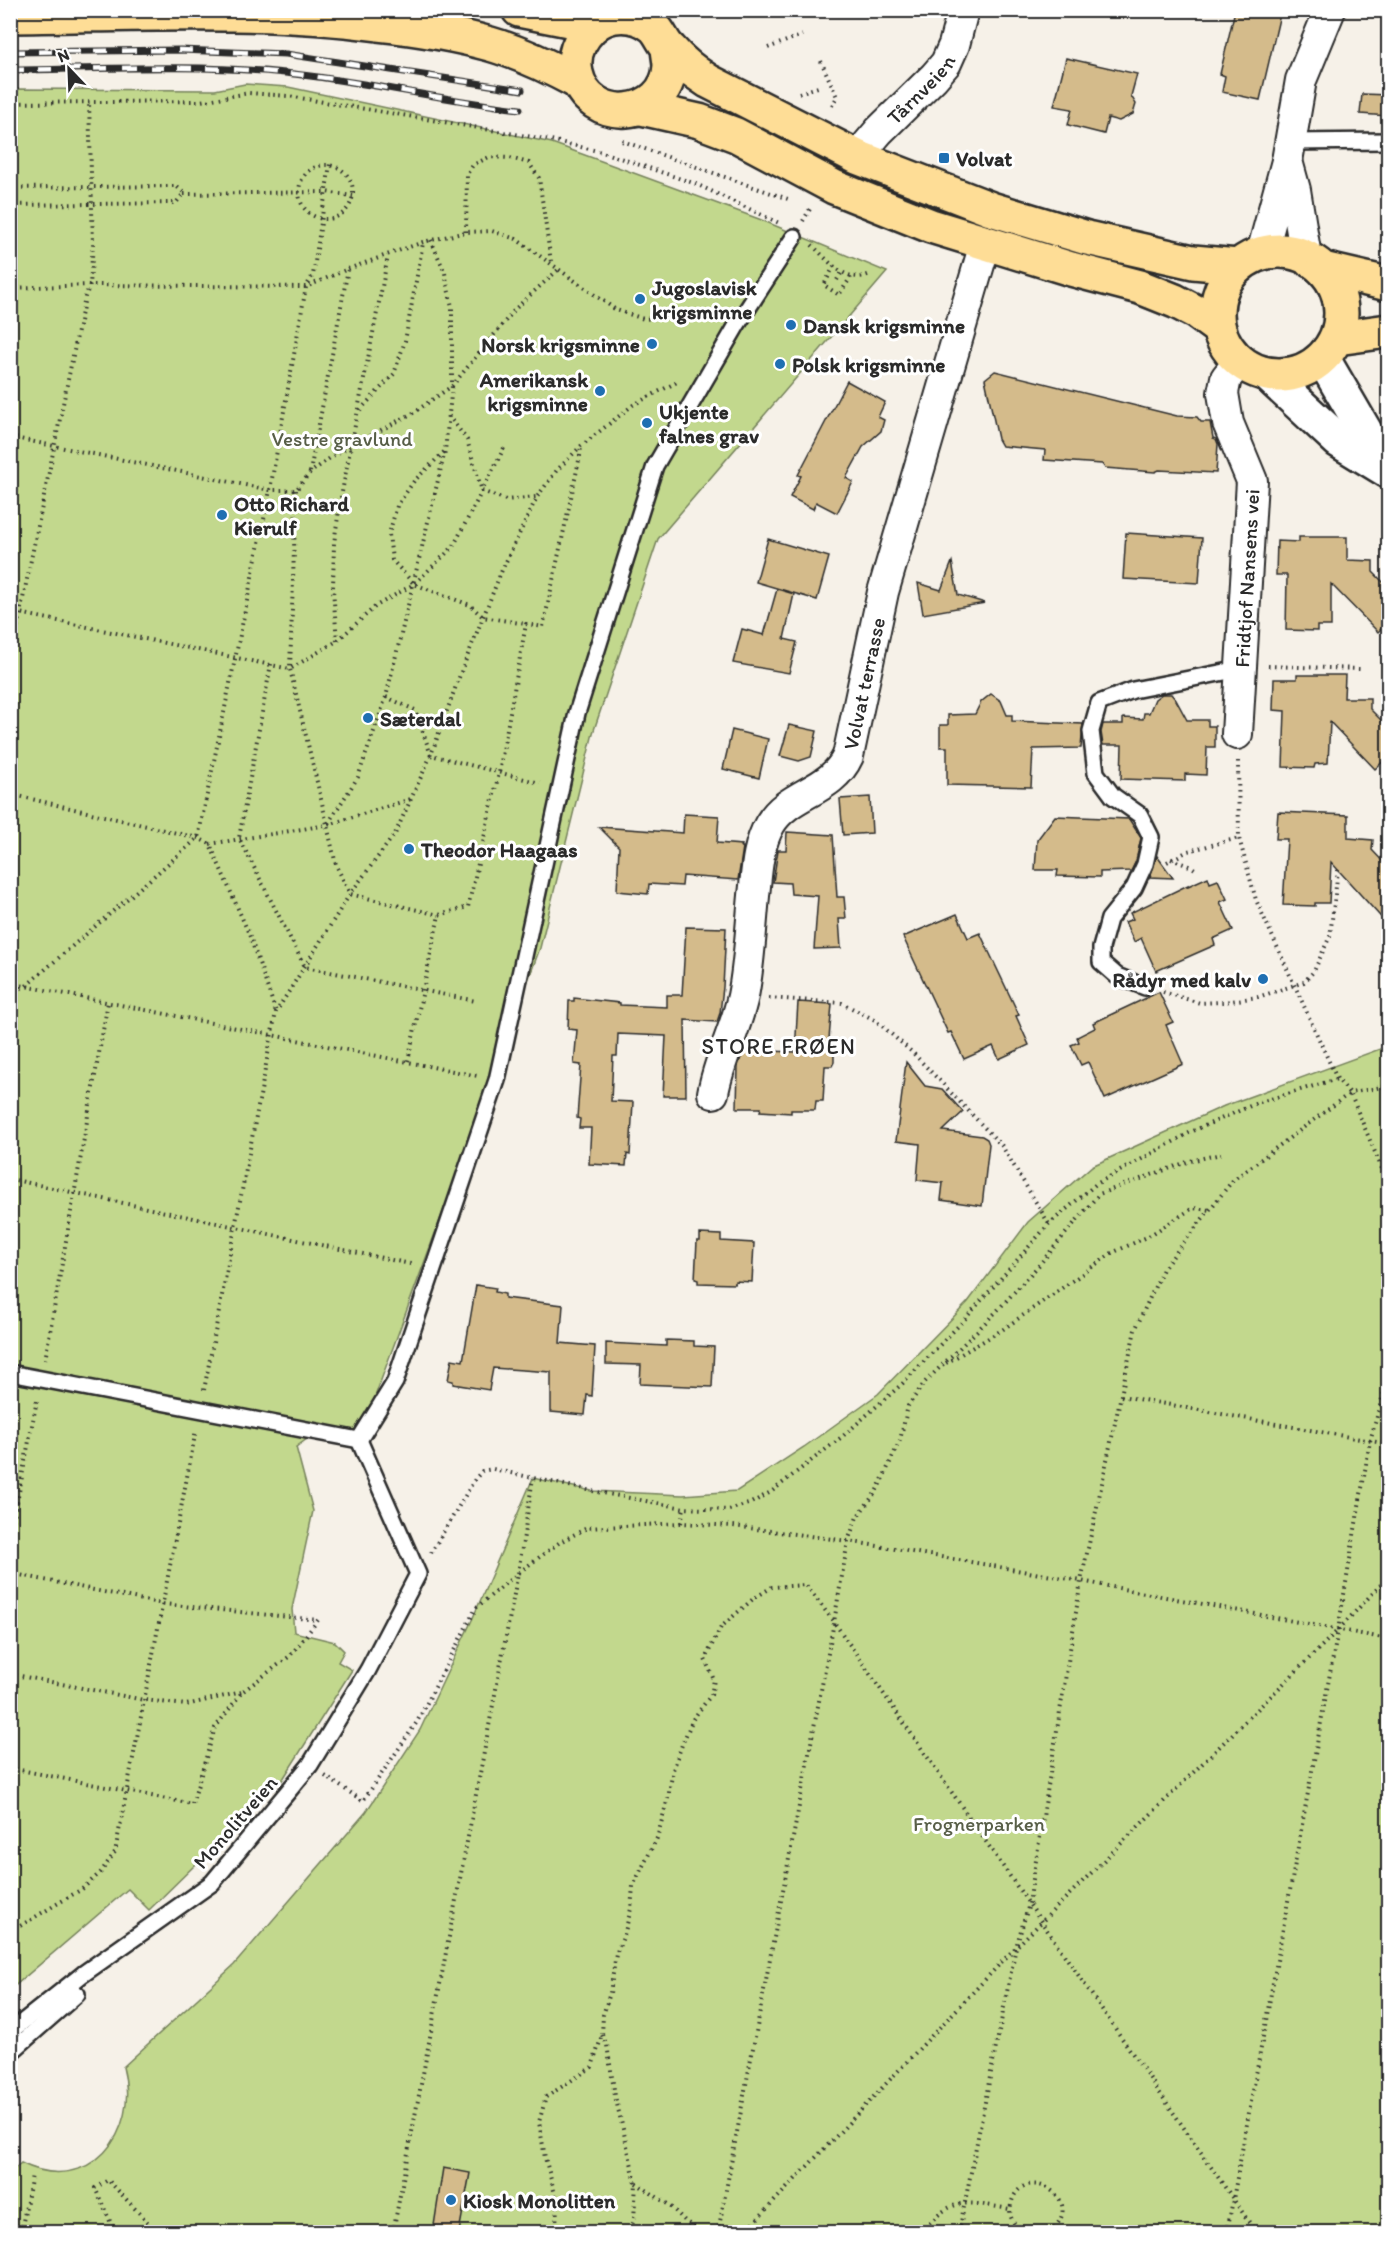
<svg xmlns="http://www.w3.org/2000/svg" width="1399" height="2243" viewBox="0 0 1399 2243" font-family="Itim,sans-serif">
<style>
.green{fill:#c2d88d;stroke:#76825c;stroke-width:1.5}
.building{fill:#d4bb8b;stroke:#2b2b2b;stroke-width:1.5}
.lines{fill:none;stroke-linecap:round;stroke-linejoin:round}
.service-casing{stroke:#2b2b2b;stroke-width:20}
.minor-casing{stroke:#2b2b2b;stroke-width:34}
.tertiary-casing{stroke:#2b2b2b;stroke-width:38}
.primary-casing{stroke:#2b2b2b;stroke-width:38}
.path{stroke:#2b2b2b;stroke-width:4;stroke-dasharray:1.5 4.5;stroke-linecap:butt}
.service{stroke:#fff;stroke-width:15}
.minor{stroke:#fff;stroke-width:30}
.tertiary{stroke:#fff;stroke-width:33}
.primary{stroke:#fedd96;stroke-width:33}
.rail-casing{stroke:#2b2b2b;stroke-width:7}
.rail{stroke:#fff;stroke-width:4.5;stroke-dasharray:14;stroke-linecap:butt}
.poi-dot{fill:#1f6fb2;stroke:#fff;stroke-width:2}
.labels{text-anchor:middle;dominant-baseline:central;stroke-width:6;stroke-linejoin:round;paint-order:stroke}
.street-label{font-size:21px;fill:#2b2b2b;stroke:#fff}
.poi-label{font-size:21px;font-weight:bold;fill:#2b2b2b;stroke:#fff;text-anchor:start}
.park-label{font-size:21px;fill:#585f48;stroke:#fff}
.neighbourhood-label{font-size:22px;letter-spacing:1.5px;fill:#2b2b2b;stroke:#fff}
</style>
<rect width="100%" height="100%" fill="#f6f1e8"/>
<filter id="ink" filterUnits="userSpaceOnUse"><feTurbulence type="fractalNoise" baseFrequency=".0167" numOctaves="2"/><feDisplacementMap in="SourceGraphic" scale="12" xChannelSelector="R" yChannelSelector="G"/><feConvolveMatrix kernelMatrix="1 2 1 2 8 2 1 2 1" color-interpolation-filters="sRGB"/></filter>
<g filter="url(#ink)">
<g class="green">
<path d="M245 84 288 87 552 143 759 219 887 272 658 539 593 733 540 948 359 1440 318 1431 296 1447 313 1511 292 1609 294 1632 335 1642 344 1651 338 1662 352 1670 283 1779 149 1910 128 1889 11 1989V89L215 90Z"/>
<path d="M1388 1046V2232H11V2172L21 2163C89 2197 141 2133 123 2067L234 1965 366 1812 420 1730 472 1620 533 1478 592 1491 683 1495 737 1491 804 1447 878 1394 968 1302 1028 1222 1092 1166 1224 1106Z"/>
</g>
<g class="building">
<path d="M1235 10H1281L1260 100 1222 92 1225 76 1220 74Z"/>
<path d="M1066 58 1137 74 1131 96 1136 104 1133 114 1119 121 1108 118 1104 134 1068 125 1072 109 1054 106Z"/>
<path d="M1362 94 1389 95V116L1360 114Z"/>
<path d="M995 371 1177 416 1197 417 1201 422H1210L1213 438 1216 439 1218 444 1216 473 1159 470 1155 472 1105 468 1102 464 1044 460 1045 450 1002 446 998 439 985 379Z"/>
<path d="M847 381 885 402 878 417 884 420 881 431 863 447 846 478 853 482 837 513 816 502 813 509 790 497 801 476 798 475Z"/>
<path d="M1126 533 1202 538 1199 583 1123 579Z"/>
<path d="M1299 537H1347V560L1373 561V572L1389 588V621L1378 632 1331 584V626H1317V631L1286 630 1287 575H1276L1277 541 1299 542Z"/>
<path d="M768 539 829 557 817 600 756 582Z"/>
<path d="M952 562 958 595 985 603 923 614 918 583 941 590Z"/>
<path d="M777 589 794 594 784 639 797 642 789 673 733 663 742 629 764 635Z"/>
<path d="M1297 675H1345L1344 698H1370V709L1389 728V756L1375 769 1330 722 1328 763 1315 764 1314 768 1283 767 1285 711 1273 710 1274 679H1297Z"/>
<path d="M991 694 1001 701 1007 715H1012V721L1083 724 1081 748 1033 749 1031 787 947 785V747H940V725H948V715L975 714 981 702Z"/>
<path d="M1162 694H1171L1176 700 1187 720H1208V726H1215V747H1207L1206 775 1185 774V781L1121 779 1122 745H1103L1101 732 1103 724H1123V718L1143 719 1144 713H1149L1155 699Z"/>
<path d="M789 725 817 731 811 757 799 761 780 756Z"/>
<path d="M732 730 768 739 759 778 723 769Z"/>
<path d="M870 797 872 833 843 835 840 799Z"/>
<path d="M1278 812 1348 815V838L1373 840 1372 850 1389 868V926L1331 862 1329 903H1315V906L1283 905 1287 839H1276Z"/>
<path d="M684 814 719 816 717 843 742 845 741 847H743L738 880 683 876 682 886 649 884 648 894 617 891 619 847 599 827 683 833Z"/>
<path d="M1055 816 1129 819 1141 838 1136 861 1131 871 1100 872V877L1057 876 1058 870H1035L1037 840Z"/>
<path d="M787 832 833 835 837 897H844L846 919H839L841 948 814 949 818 896 791 894 790 883 773 882 778 850H786Z"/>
<path d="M1157 856 1173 878 1150 877Z"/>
<path d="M1208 877 1210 883 1218 880 1227 899 1220 902 1233 930 1213 939 1215 945 1156 971 1141 938 1134 942 1125 922 1133 919 1130 913 1188 885V886Z"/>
<path d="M957 914 968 938 980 933 1019 1015 1016 1016 1029 1045 999 1059 993 1046 964 1059 951 1032 948 1033 903 937Z"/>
<path d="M686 927 726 928 723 987 720 1013 717 1022 685 1020 686 1096H663L666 1036 618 1034 617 1056H613L611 1101 633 1102 630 1155 627 1154 626 1166 589 1164 591 1128H579L580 1119 577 1118 581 1065 574 1064 577 1030 568 1029 569 1001H574V998L620 1003V1005L667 1007V995H682Z"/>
<path d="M1159 992 1173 1022 1166 1025 1183 1064 1105 1099 1088 1062 1081 1065 1071 1045 1079 1042 1077 1037 1095 1028 1093 1023Z"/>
<path d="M798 1002 832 1004 829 1039H833V1043H834V1062L832 1066H825L823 1101H816L815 1110H791V1113L760 1111 761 1108H737L738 1066 744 1050 795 1052Z"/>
<path d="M906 1062 925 1086 942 1089 963 1112 943 1131 982 1136 987 1139 989 1144 982 1206 941 1200 943 1183 917 1180 920 1144 896 1141Z"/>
<path d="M700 1234 721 1235V1241L754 1243 752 1282 735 1281V1284L698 1283V1280L695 1279 697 1241H700Z"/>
<path d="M476 1285 496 1288 495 1292 505 1294V1298L563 1305 560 1343 595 1346 592 1396 587 1395 585 1415 551 1412V1372L493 1368 489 1390 453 1384V1381L448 1380 452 1359 463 1361Z"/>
<path d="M666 1340 694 1341V1346L714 1347 712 1387 640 1384 641 1365 606 1364V1343L666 1346Z"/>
<path d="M443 2168 470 2173 459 2232H433Z"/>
</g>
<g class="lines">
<g class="service-casing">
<g id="service">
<path d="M1290 142 1388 141"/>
<path d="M1145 987 1117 976 1101 962V948L1109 919 1134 888 1145 864 1151 837 1140 815 1113 796 1096 773 1091 731 1099 703 1133 690 1240 669"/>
<path d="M10 1373 359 1440"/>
<path d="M359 1440 395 1382 497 1080 577 713 655 466 737 325 794 237"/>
<path d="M10 2032 83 1974 212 1883 310 1765 368 1670 418 1574 359 1440"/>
<path d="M10 2053 77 1994"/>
</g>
</g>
<g class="minor-casing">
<g id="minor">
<path id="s1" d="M857 157 879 131 934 77 946 63 954 45 963 10"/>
<path d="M1287 161 1295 190 1306 257"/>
<path d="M1262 253 1287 161 1301 80 1330 10"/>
<path id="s2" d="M1237 734 1252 481 1228 423 1223 393 1226 378 1239 362"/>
<path id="s3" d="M713 1093C719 1059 736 1029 743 996 750 961 751 922 755 886 757 865 759 843 770 824 789 792 832 792 848 756L883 592 985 244"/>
</g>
</g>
<g class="tertiary-casing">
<g id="tertiary">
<path d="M1323 359 1387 469"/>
<path d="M1268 375 1339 441 1388 471"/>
</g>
</g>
<g class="primary-casing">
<g id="primary">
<path d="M519 10 594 25"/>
<path d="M10 16C133 15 257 8 378 24 415 28 454 34 490 44 521 53 550 67 578 82"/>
<path d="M668 47C668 53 670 60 670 66 667 120 588 127 576 73 572 56 579 40 591 28 608 11 636 12 654 27 661 34 663 43 670 49 681 62 694 72 708 81L857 157 991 209 1087 238 1193 262 1238 266"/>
<path d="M641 108 699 121 736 135 834 187 931 226 1071 269 1140 287 1175 301 1196 312 1218 328"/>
<circle cx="1279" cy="313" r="62"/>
<path d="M1323 269 1388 284"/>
<path d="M1337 338 1388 331"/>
</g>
</g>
<g class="path">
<path d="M768 48 802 35"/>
<path d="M821 61 837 97 830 109"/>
<path d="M799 93 821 86"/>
<path d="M10 103 201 101 249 93 288 96 551 140 602 152 696 184 779 223"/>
<path d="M622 141 788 199"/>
<circle cx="326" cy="192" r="27"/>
<path d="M10 188 176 186 184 193 176 203 10 205"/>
<path d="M184 194 326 192 353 196"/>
<path d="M803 221 810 209 808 208"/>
<path d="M466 232 467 174 473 165 489 157 510 158 529 163 539 178 551 262"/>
<path d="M431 240 445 273 452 307V386L445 451 386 697 358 777 327 825 336 865 350 894 439 915"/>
<path d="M812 245C829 261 846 285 870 274"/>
<path d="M834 266 824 285 839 295 851 277"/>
<path d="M837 280 842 272"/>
<path d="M10 288 90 285 306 287 348 269 423 242 466 232 492 231 516 239 616 310 644 319 706 315 716 318"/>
<path d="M360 410 394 374 405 341 423 243"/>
<path d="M10 437 270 490H296L310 473 334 455 413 413 452 386 516 308 559 269"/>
<path d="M504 448 482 491 506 500 536 497"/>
<path d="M444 452 414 481 397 506 389 534 392 560 414 584 470 605 483 617 526 624"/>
<path d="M310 472 348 269"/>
<path d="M296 490 290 669 327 824"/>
<path d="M10 611 290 669 337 641 376 606 414 584 453 547 482 491 467 440 449 416"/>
<path d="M337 641 333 589 334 543 341 497 388 256"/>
<path d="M10 662 85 297 90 285 93 244 89 102"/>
<path d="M271 664 239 838 305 967 476 1001"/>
<path d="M1268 666 1360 669"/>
<path d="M386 697 415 710 431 755 540 783"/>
<path d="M1238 761 1239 838 1256 900 1337 1079 1350 1093 1388 1086"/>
<path d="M10 794 198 838 210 844 249 934 276 1012"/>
<path d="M210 844 327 825 411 799"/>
<path d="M1171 859 1192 867 1198 871"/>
<path d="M1167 862 1188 851 1239 838"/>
<path d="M10 983 478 1076"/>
<path d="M1163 992 1200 1003 1224 1002 1258 997 1304 982 1314 971 1330 936 1338 870"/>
<path d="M10 993 26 986 198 838 270 490 306 287 313 275 330 164"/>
<path d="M769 998 842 1003 875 1020 913 1053 1002 1146 1049 1224"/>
<path d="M408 1061 439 915 468 907 499 773 526 624 543 627 580 456 581 446"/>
<path d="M1383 1087 1388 1100"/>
<path d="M10 1179 415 1265"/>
<path d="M45 1360 108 1002"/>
<path d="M946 1363 1002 1330 1112 1253 1147 1237 1193 1208 1210 1210"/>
<path d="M204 1390 276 1012 350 894 395 834 431 755 461 672 502 570 537 497 557 470 581 446 633 405 679 381"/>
<path d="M1121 1396 1388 1444"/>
<path d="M681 1523 684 1508"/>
<path d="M10 1538 37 1400"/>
<path d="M431 1553 475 1479 482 1471 493 1469 592 1491 684 1508 729 1510 751 1503 771 1492 843 1436 903 1383 964 1320 1049 1224 1096 1184 1193 1131 1257 1103 1337 1079"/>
<path d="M10 1573 163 1604 318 1620"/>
<path d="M10 1674 144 1700 186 1705 242 1692"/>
<path d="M10 1768 192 1804 215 1728 242 1692 290 1656 318 1620"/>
<path d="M325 1776 363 1801 417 1722 476 1608 518 1573 533 1478"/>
<path d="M10 1932 82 1889 101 1872 115 1852 196 1430"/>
<path d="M602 2035 607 2045 615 2096 636 2183 634 2220 629 2232"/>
<path d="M636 2183 669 2205 686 2222 702 2232"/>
<path d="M21 2232 32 2175"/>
<path d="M115 2232 95 2188 108 2180 157 2232"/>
<path d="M393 2232 518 1573 560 1542 587 1528 681 1523 733 1526 848 1541 1081 1581 1388 1639"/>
<path d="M556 2232 557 2201 545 2158 539 2122 546 2097 592 2067 602 2035 603 2015 610 1993 616 1954 624 1935 631 1909 633 1886 657 1838 668 1798 673 1770 683 1742 693 1719 711 1695 714 1680 705 1659 721 1627 753 1599 772 1587 806 1585 834 1622 1256 2232"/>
<path d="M718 2232 834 1622 848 1541 857 1517 876 1492 885 1474 900 1440 908 1406 925 1382 996 1312 1039 1265 1099 1194 1190 1161 1221 1154"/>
<path d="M745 2232 1016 1947 1338 1630 1388 1577"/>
<path d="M921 2232C954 2195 964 2202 1010 2209"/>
<path d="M959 2232 1016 1947 1029 1904 1081 1581 1135 1330 1163 1269 1233 1180 1350 1093 1388 1183"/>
<path d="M1023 2232C1014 2226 1008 2217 1011 2205 1020 2159 1092 2200 1049 2232"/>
<path d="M1227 2232 1338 1630 1370 1441 1388 1378"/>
<path d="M1382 2232 1388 2228"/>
</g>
<use href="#service" class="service"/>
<use href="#minor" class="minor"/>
<use href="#tertiary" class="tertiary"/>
<use href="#primary" class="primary"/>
<g class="rail-casing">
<g id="rail">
<path d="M10 52 180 50 286 54 522 90"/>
<path d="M10 70C102 69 194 64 285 73 364 81 441 100 520 109"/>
</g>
</g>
<use href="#rail" class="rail"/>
</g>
</g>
<g class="poi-dot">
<rect x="938" y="152" width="12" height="12" rx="3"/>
<circle cx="640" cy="299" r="6"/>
<circle cx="791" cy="325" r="6"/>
<circle cx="652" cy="344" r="6"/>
<circle cx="780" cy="364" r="6"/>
<circle cx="600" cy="391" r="6"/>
<circle cx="647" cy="423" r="6"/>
<circle cx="222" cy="515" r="6"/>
<circle cx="368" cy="718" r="6"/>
<circle cx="409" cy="849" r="6"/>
<circle cx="1263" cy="979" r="6"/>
<circle cx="451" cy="2200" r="6"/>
</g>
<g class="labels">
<g class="street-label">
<text stroke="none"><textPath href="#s1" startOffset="93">Tårnveien</textPath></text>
<text stroke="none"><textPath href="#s2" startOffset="156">Fridtjof Nansens vei</textPath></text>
<text stroke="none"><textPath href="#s3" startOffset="456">Volvat terrasse</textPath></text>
<text transform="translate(235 1822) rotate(-49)">Monolitveien</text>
</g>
<g class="poi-label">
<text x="956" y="158">Volvat</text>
<text x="652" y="287">Jugoslavisk<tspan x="652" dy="24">krigsminne</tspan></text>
<text x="803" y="325">Dansk krigsminne</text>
<text x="640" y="344" text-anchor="end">Norsk krigsminne</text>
<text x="792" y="364">Polsk krigsminne</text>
<text x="588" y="379" text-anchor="end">Amerikansk<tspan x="588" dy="24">krigsminne</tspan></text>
<text x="659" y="411">Ukjente<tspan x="659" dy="24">falnes grav</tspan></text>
<text x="234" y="503">Otto Richard<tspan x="234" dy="24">Kierulf</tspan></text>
<text x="380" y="718">Sæterdal</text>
<text x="421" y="849">Theodor Haagaas</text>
<text x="1251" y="979" text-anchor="end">Rådyr med kalv</text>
<text x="463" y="2200">Kiosk Monolitten</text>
</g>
<g class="park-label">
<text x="342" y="438">Vestre gravlund</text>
<text x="979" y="1823">Frognerparken</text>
</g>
<g class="neighbourhood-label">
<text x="779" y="1046">STORE FRØEN</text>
</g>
</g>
<rect width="1399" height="2243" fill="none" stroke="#fff" stroke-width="36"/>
<rect x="18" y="18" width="1363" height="2207" fill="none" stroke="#2b2b2b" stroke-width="2" filter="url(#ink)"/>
<g transform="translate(69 69) rotate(337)" stroke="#ffffff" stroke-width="4.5" paint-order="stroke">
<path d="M0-4.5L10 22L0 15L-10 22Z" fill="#2b2b2b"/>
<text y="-9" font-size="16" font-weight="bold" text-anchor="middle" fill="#2b2b2b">N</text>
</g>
</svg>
